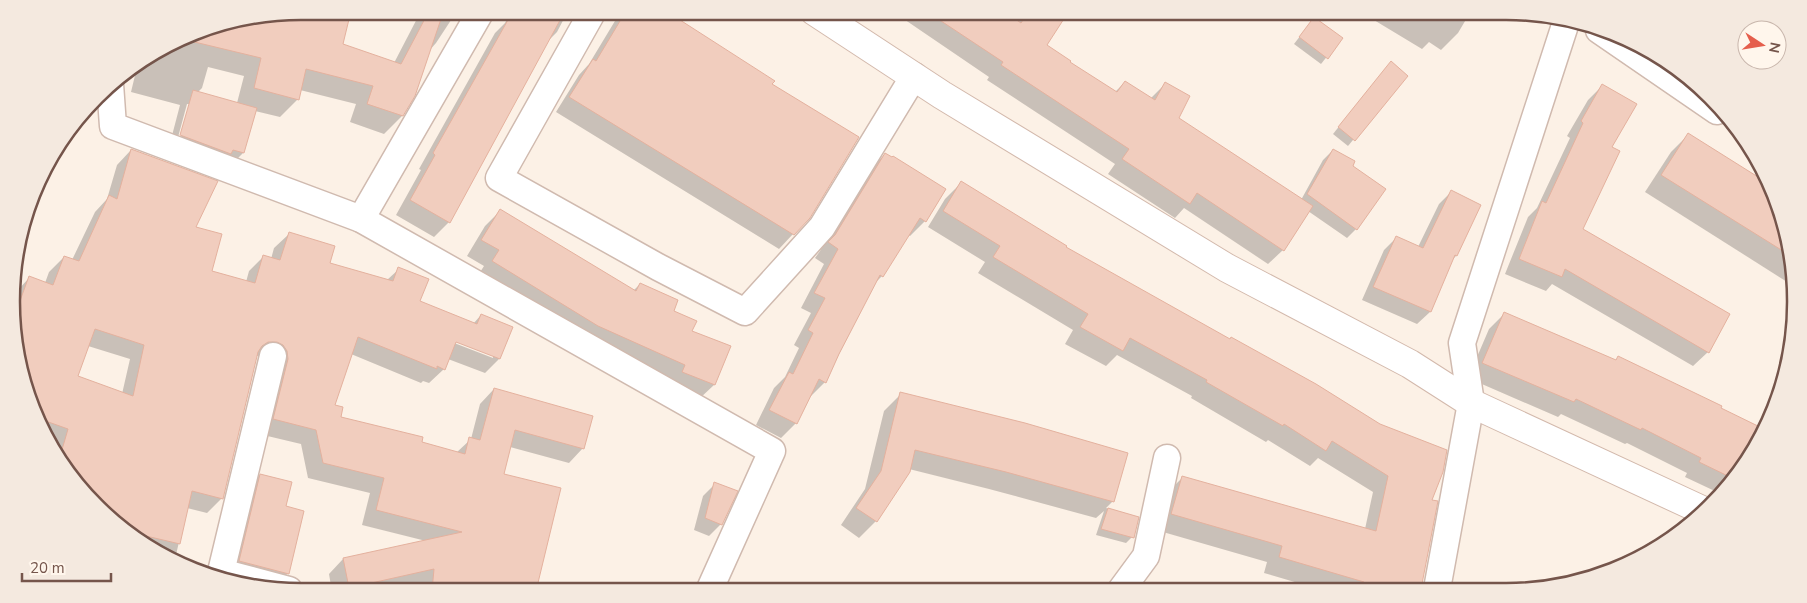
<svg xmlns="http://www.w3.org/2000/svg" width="1807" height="603" viewBox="0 0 1807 603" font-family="'Nunito Sans',sans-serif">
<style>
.shadow{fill:#0003;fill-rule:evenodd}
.building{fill:#f1cdbe;stroke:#e4b19e;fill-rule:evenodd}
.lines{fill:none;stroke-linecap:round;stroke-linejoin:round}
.street-casing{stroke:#d0baaf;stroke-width:29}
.secondary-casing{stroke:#d3b9ac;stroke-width:30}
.street{stroke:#fff;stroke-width:26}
.secondary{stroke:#fff;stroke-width:28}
.rim{fill:none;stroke:#75554b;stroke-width:2.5}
</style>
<rect width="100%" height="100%" fill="#fcf1e6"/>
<g class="shadow">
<path d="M302 11H361L351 21 348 20 342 45 394 63 421 11H457L436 43 429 51 413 96 402 116 384 134 350 122 356 104 300 90 298 99 280 117 255 111 243 153 231 165 169 147 180 105 131 92 137 67 191 33ZM208 67 244 76 237 103 198 92 202 88ZM187 104H190L180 141H177Z"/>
<path d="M511 11H568L557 32 545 44 449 222 434 237 396 215 421 170 419 169 495 33 505 23Z"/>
<path d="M621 11H663L771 85 793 234 779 249 556 112 579 75 589 64Z"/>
<path d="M892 11H1067L1045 45 1068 62 1115 92 1125 82 1150 99 1165 84 1178 118 1301 200 1323 160 1333 150 1352 166 1356 229 1347 238 1308 211 1283 250 1268 264 1184 208 1175 218 1108 174 1115 164 987 80 989 77Z"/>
<path d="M1359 11H1471L1458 33 1441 50 1429 42 1422 49Z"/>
<path d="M1314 18 1341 39 1321 64 1294 44Z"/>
<path d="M1385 69 1406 76 1348 146 1333 134Z"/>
<path d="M1602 86 1610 148 1582 229 1708 352 1693 366 1552 284 1546 291 1505 274 1528 217 1537 208 1570 138 1567 136 1588 100Z"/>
<path d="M1688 135 1766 184 1793 263 1792 285 1645 192 1671 152Z"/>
<path d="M70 136 55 157 47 166Z"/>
<path d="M131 150 194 228 210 272 246 282 249 271 264 256 271 259 274 248 289 234 328 264 387 280 399 269 419 302 473 324 481 315 499 359 485 373 448 359 444 369 429 383 423 381 421 383 351 354 334 406 339 418 456 453 471 439 480 404 494 389 583 448 569 463 510 447 502 475 537 582 528 591H500L487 588V591L400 592 401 587 380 592H332L329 574 343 559 426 541 362 525 370 493 308 478 301 444 259 434 262 356H256L222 498 207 513 187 508 175 559 140 543 60 463 53 447 54 444 51 443 21 376 16 292 30 277 45 283 49 272 64 257 72 260 95 212 107 199 117 165ZM450 339 493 355V358L449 341ZM88 346 130 359 122 394 76 377Z"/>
<path d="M885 154 944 190 925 221 910 236 908 235 882 276 875 283 825 382 810 397 796 423 781 438 756 425 774 388 785 377 799 348 794 345 811 313 801 308 824 264 815 258 820 251 870 169Z"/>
<path d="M961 183 1065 248 1431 501 1436 502 1419 589 1322 590 1264 573 1267 562 1156 530 1167 493 1183 477 1365 529 1373 492 1318 458 1310 466 1268 440 1266 442 1191 398 1192 396 1117 355 1106 366 1065 344 1073 330 978 273 985 262 928 227 945 199Z"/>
<path d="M1451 192 1456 256 1452 260 1430 312 1417 324 1362 300 1384 250 1396 238 1418 247 1439 204Z"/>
<path d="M500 211 633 291 640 284 672 311 691 331 729 347 714 385 698 400 477 277 484 266 467 256 485 226Z"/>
<path d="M1504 314 1615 361 1618 358 1764 430 1757 447 1719 493 1685 477 1687 473 1627 443 1625 444 1561 414 1558 417 1468 378 1489 329Z"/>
<path d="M901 394 1113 501 1106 508 1138 517 1132 537 1126 543 1096 535 1104 511 1096 518 989 489 909 469 876 521 859 538 841 525 865 489 884 411Z"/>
<path d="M260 475 284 507 303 512 287 574 273 588 223 578 243 493Z"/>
<path d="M715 484 721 524 709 536 694 530 703 496Z"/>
</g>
<g class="building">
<path d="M302 11H351L343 44 401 64 429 11H438L443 13 415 96 403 116 367 104 373 86 306 69 299 100 254 88 261 58 182 39 191 33Z"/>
<path d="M513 11H565L450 223 410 200 435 155 433 153Z"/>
<path d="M626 11H666L775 81 772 84 859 137 810 218 794 235 569 97 593 59 596 61Z"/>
<path d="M926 11H1003L1021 23 1029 11H1069L1047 45 1071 61 1070 62 1117 92 1125 81 1155 100 1165 82 1190 96 1179 118 1313 206 1284 251 1197 193 1190 204 1122 159 1129 149 1001 65 1003 62Z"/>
<path d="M1314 17 1343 38 1328 59 1299 37Z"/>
<path d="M1391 61 1408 76 1355 141 1338 127Z"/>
<path d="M1602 84 1637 104 1612 147 1620 151 1583 229 1730 314 1709 353 1565 269 1562 277 1519 259 1542 201 1546 203 1583 123 1581 121Z"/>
<path d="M193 90 257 108 244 153 233 150 231 154 180 135Z"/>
<path d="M1688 133 1766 182 1791 256 1661 175Z"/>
<path d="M131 149 218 181 196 227 222 234 212 271 255 283 263 255 280 260 289 232 335 246 330 263 393 281 398 267 429 279 420 301 477 324 481 314 513 327 500 359 456 342 445 370 437 366V369L358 337 335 405 343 407 341 417 423 437 422 442 465 454 469 437 480 440 494 388 593 416 584 449 515 430 504 474 561 488 536 591H432L434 569 349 588 343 558 462 532 376 510 384 478 323 463 316 430 273 419 288 359 287 351 283 345 277 342H268L262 346 258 352 223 499 192 491 180 544 129 532 60 463 59 460 68 429 40 419 21 376 17 309 29 276 53 285 64 256 79 261 109 195 117 199ZM95 329 144 345 133 396 78 376Z"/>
<path d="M1333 149 1355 161 1353 166 1386 189 1357 230 1307 194Z"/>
<path d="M885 153 892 157 893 156 946 189 926 222 920 218 883 277 880 275 839 354 826 383 819 379 797 424 769 410 789 372 793 374 813 333 808 330 825 298 814 293 838 249 828 242 835 235Z"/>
<path d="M961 181 1067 246 1066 247 1230 339 1231 337 1316 384 1380 424 1447 450 1443 472 1432 500 1438 501 1421 589 1363 590 1364 582 1279 557 1282 546 1171 514 1182 476 1376 531 1388 476 1332 441 1326 451 1284 424 1283 426 1206 382 1207 380 1130 338 1123 351 1080 327 1088 314 993 257 1000 246 943 211Z"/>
<path d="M1451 190 1481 205 1457 256 1455 255 1431 312 1373 287 1396 236 1423 248Z"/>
<path d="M500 209 636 291 640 283 678 300 674 311 697 321 692 331 731 346 715 385 682 372 685 365 598 326 492 261 499 250 481 240Z"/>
<path d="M1504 312 1616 360 1618 356 1722 406 1721 408 1764 429 1757 447 1732 478 1699 462 1701 458 1642 428 1641 430 1576 399 1574 402 1482 363Z"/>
<path d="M900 392 1025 423 1128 453 1114 502 1006 472 915 450 910 472 877 522 856 508 881 471Z"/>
<path d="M260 474 292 482 286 506 304 511 289 574 239 561Z"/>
<path d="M714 482 738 491 722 525 705 518Z"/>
<path d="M1108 508 1139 517 1134 538 1101 529Z"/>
</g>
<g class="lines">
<g class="street-casing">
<g id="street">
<path d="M593 11 499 178 658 267 745 312 822 227 914 76"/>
<path d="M1599 30 1717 111"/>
<path d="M110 84 113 126 361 219 772 451 709 591"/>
<path d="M361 219 481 11"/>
<path d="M273 356 221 572 289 590"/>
<path d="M1437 589 1471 403 1462 343 1567 19"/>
<path d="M1121 590 1146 556 1167 458"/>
</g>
</g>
<g class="secondary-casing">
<path id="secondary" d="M814 11 942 95 1227 268 1410 364 1471 403 1704 511"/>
</g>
<use href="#street" class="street"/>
<use href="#secondary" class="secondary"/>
</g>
<path d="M0 0H1807V603H0ZM301 20H1506A281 281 0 0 1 1787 301V302A281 281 0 0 1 1506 583H301A281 281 0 0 1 20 302V301A281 281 0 0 1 301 20Z" fill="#f4e9df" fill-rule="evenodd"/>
<path class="rim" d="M301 20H1506A281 281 0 0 1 1787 301V302A281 281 0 0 1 1506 583H301A281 281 0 0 1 20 302V301A281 281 0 0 1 301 20Z"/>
<g transform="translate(1762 45) rotate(102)"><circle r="24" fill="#fff6ec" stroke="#c8b6ac"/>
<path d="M0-4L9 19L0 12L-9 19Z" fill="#e55e4c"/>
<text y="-8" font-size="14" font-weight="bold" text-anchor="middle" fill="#75554b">N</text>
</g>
<path d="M22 573v8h89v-8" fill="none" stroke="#75554b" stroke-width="2.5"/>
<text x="30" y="573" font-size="15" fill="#75554b" stroke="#fff6ec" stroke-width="4" paint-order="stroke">20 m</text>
</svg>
